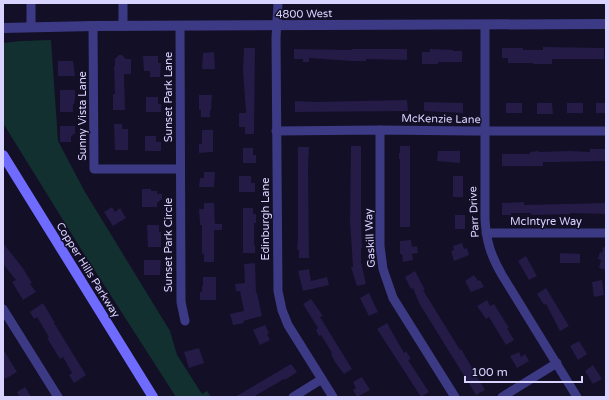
<svg xmlns="http://www.w3.org/2000/svg" width="609" height="400" font-family="'Varela Round',sans-serif">
  <style>
    .green { fill: #12302f }
    .building { fill: #241b47 }
    .lines { fill: none; stroke-linecap: round; stroke-linejoin: round }
    .minor { stroke: #3d3a85; stroke-width: 9 }
    .tertiary { stroke: #3d3a85; stroke-width: 10 }
    .secondary { stroke: #6f6bff; stroke-width: 10 }
    .labels { text-anchor: middle; dominant-baseline: central; stroke-width: 3; stroke-linejoin: round; paint-order: stroke }
    .street-label { font-size: 11px; fill: #d9d4ff; stroke: #130f26 }
  </style>
  <rect width="100%" height="100%" fill="#130f26"/>
  <path class="green" d="M51 40 58 141 85 192 170 331 177 355 202 394 207 391 211 397H176L81 249 3 123V43L20 41Z"/>
  <path class="building" d="M543 47 604 48V59H552V64H533V63H508V58H502V48H523V50H543Z
    M244 48H255L254 134H245V127H239V113H245L246 112 243 70Z
    M294 49 352 50V49H407V60L366 59V61H352L309 58V62H303V59H294Z
    M430 49 453 50V51H462V62H438V64H422V52H430Z
    M214 52 215 69H202L203 53Z
    M119 55H122L126 59H131V74H124L125 110H113V94H115L114 66H115V59Z
    M143 56H158V63H161L160 77H150V71H144Z
    M58 61H73L75 76H58Z
    M60 90H75V99L74 104H73V112H60Z
    M199 95H212L211 110H210V117H201V110H199Z
    M146 97H158V104H161V112H146Z
    M407 100 408 111 295 112V101L315 102Z
    M424 102 463 103V113L424 111Z
    M506 103H522V113H506Z
    M537 103H552L553 114H537Z
    M567 103H583V113H567Z
    M596 103H606V113H596Z
    M114 124H122V129H128V150H115Z
    M60 126H75V134H72L73 136H71V142H60Z
    M202 130H213V152L199 153V144H202Z
    M145 136H156V142H161V151H145Z
    M351 146H361V219L362 248H361V262L366 284 357 286 351 267H353L350 220Z
    M400 146H410V227H400V159H399V153H400Z
    M298 147H309L308 167 309 258H299V250H297L298 237Z
    M243 148H253V155H256V163H243Z
    M590 149H606V161L553 162H543V166H502V154H530V152L539 151V152L570 151 590 152Z
    M438 151H460V163L437 161Z
    M204 172H215L214 187H199L200 178H204Z
    M239 176H251V183H255V192H239Z
    M453 176H463V197H453Z
    M142 189H151V191H157V194H162V199L157 203V207H142Z
    M524 202V205L606 203V214L570 213V214L531 215V213H511V215H502V203Z
    M204 203H214L215 224H222V230H214V262H204V254H202V225H200L199 209H204Z
    M112 207 115 212 120 208 126 218 113 226 104 212Z
    M243 208H253V214H256V223H254V245H255V253H243Z
    M455 215H465V229H455Z
    M147 225H159V232H161V247H148Z
    M411 240 412 247 417 246 418 253 412 254 413 260 403 262 402 254H400V241Z
    M3 243 22 267 32 283 30 284 36 292 23 300 12 282 16 280 3 264Z
    M462 243 464 249 467 248 469 255 454 261 451 251 454 250 453 246Z
    M603 247 606 248V270L599 268 601 260 598 259 600 252 602 253Z
    M560 253 580 254V263H560Z
    M526 256 537 276 529 280 518 261Z
    M144 260H161L160 275H144Z
    M255 263 256 293H257L262 316 243 321 244 323 233 325 230 314 244 311 240 291H236L235 284 245 283 244 264Z
    M309 269 311 281 327 277 329 285 303 291 298 271Z
    M415 271 425 290H423L460 350 461 349 485 390 476 395 419 303 413 288 411 289 405 277Z
    M474 275 478 281 480 280 484 287 471 292 465 281Z
    M203 277H216V300H200V292H202V286H203Z
    M602 280 604 295 594 297 592 282Z
    M546 288 569 326 560 331 546 304 544 305 537 294Z
    M369 293 378 312 369 316 360 298Z
    M311 299 323 316 320 317 352 369 344 374 335 362 331 354 332 353 321 335 319 336 316 330 318 328 303 304Z
    M487 300 490 306 494 304 509 328H507L514 340 506 345 489 317 486 319 477 306Z
    M43 303 55 323H54L86 375 74 383 69 375 72 373 63 357 60 359 47 338 49 337 37 317 34 319 30 312Z
    M387 323 404 353 406 351 411 359 408 360 429 392 421 397 377 329Z
    M265 325 269 333 267 334 270 340 260 345 253 330Z
    M579 341 587 354 578 360 570 346Z
    M199 348 204 363 189 368 184 352Z
    M3 349 17 372 5 379 3 375Z
    M519 352 521 357 525 354 529 361 517 368 510 356Z
    M291 364 297 372 285 380 284 379 253 397H235Z
    M593 365 602 379 593 384 585 371Z
    M362 377 370 390 357 397 353 390 356 388 353 382Z
    M25 387 31 397H20L17 392Z"/>
  <g class="lines">
    <path class="minor" d="M31 3V27
      M123 3V26
      M278 3 276 38 278 291 282 310 288 325 333 397
      M485 25V219C486 241 491 256 502 275L577 397
      M93 26 94 169H180
      M180 26 181 302 185 321
      M380 130V246L383 269 393 298 455 397
      M276 131 380 130 470 131H606
      M486 233H606
      M3 309 58 397
      M293 397 322 379
      M502 397 557 363"/>
    <path class="tertiary" d="M3 28 93 26 606 24"/>
    <path class="secondary" d="M3 155 153 397"/>
  </g>
  <g class="labels">
    <g class="street-label">
      <text transform="translate(304 14) rotate(-1)">4800 West</text>
      <text transform="translate(168 97) rotate(-90)">Sunset Park Lane</text>
      <text transform="translate(82 116) rotate(-90)">Sunny Vista Lane</text>
      <text transform="translate(441 119) rotate(1)">McKenzie Lane</text>
      <text transform="translate(474 212) rotate(-93)">Parr Drive</text>
      <text transform="translate(265 219) rotate(-90)">Edinburgh Lane</text>
      <text x="546" y="221">McIntyre Way</text>
      <text transform="translate(370 238) rotate(-93)">Gaskill Way</text>
      <text transform="translate(168 245) rotate(-90)">Sunset Park Circle</text>
      <text transform="translate(88 270) rotate(58)">Copper Hills Parkway</text>
    </g>
  </g>
  <rect width="609" height="400" fill="none" stroke="#d9d4ff" stroke-width="8"/>
  <path d="M465 376v6h117v-6" fill="none" stroke="#d9d4ff" stroke-width="2"/>
  <text x="471" y="376" font-size="12" fill="#d9d4ff" stroke="#130f26" stroke-width="3" paint-order="stroke">100 m</text>
</svg>
